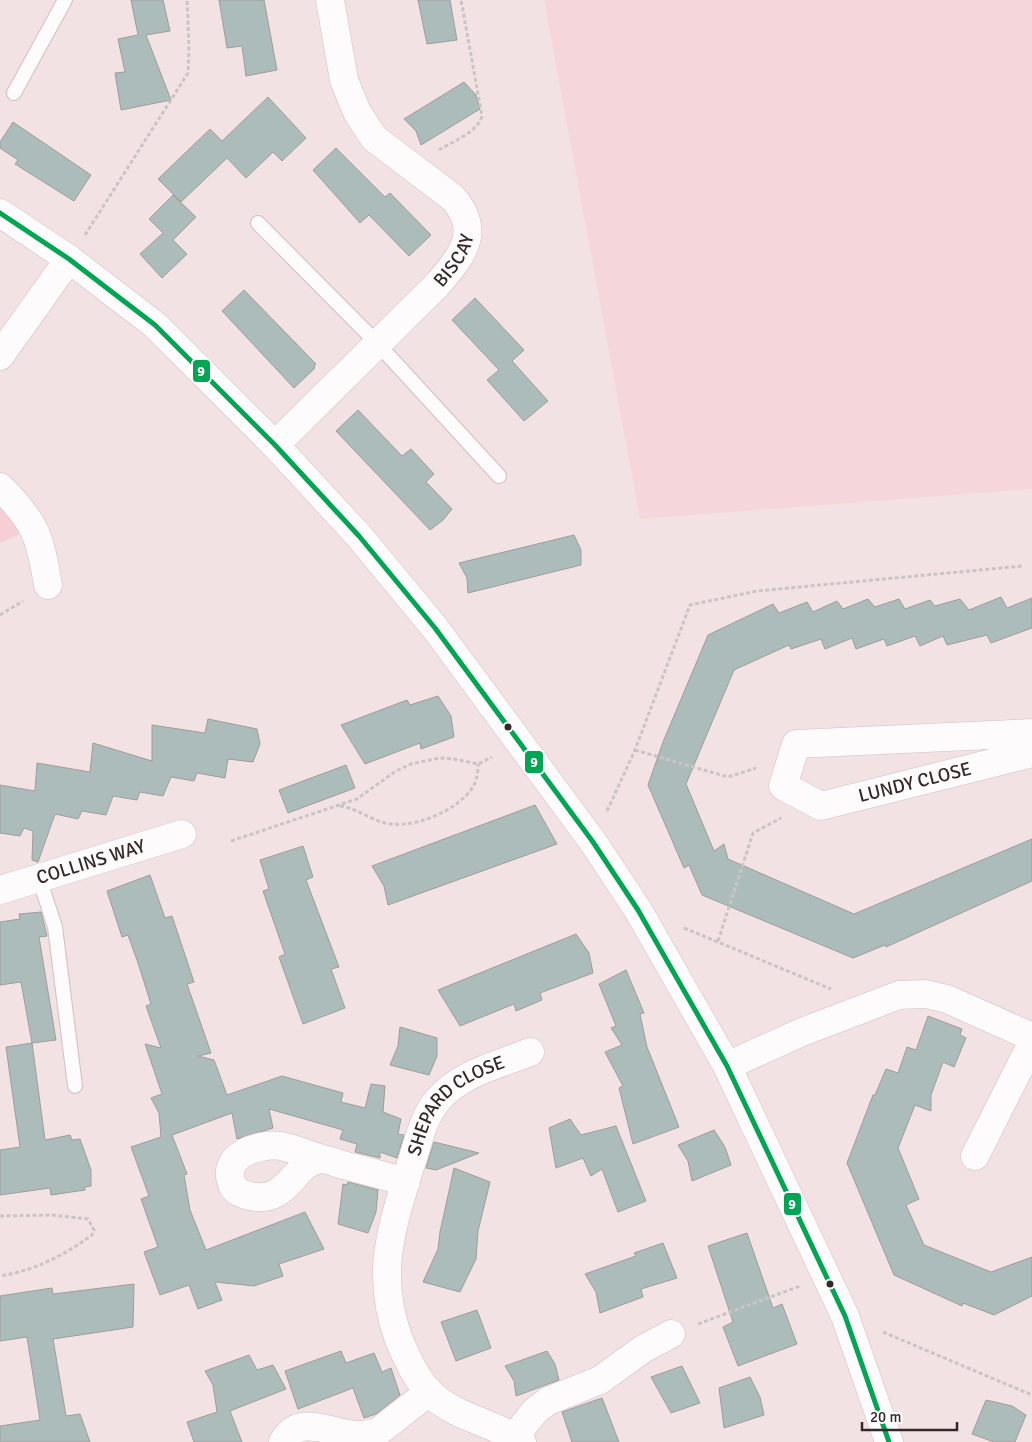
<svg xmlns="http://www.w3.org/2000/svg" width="1032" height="1442" font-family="Signika,sans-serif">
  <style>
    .built { fill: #f5d6db }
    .green { fill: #f5cfd5 }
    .building { fill: #abbcba; stroke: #9e9d9c }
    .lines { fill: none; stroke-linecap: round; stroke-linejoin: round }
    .service-casing { stroke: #cebfc1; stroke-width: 16 }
    .minor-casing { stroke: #cebfc1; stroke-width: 29 }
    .tertiary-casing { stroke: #cebfc1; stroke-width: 29 }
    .path { stroke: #cbc4c5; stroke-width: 3; stroke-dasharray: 4 2.5; stroke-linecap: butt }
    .service { stroke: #fdfbfb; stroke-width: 14 }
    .minor { stroke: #fdfbfb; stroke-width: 28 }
    .tertiary { stroke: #fdfbfb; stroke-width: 28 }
    .bus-1-casing { stroke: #fff; stroke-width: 9 }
    .bus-1 { stroke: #00a651; stroke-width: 5 }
    .bus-dot { fill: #35282a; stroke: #fff; stroke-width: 2 }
    .labels { text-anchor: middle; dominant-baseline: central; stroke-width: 4; stroke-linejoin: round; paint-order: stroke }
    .street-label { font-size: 19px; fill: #35282a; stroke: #fff }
    .line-badge { stroke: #fff; stroke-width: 2 }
    .badge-label { font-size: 14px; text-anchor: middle; font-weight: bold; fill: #fff }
  </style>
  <rect width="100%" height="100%" fill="#f3e2e4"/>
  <path class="built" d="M544 0H1032V489L640 519Z"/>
  <path class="green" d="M0 487 31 522 18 535 0 543Z"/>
  <path class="building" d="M131 0H163L170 31 146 35 171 100 121 110 115 73 125 72 118 39 138 35Z
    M219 0H264L277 70 246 76 242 46 227 48Z
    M418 0H450L457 40 427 44Z
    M464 82 476 95 480 109 421 145 416 131 404 119Z
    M268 97 306 138 282 161 273 152 246 178 227 158 181 202 158 179 210 129 222 141Z
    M13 122 91 175 74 201 15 164 18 160 0 148V142Z
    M336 148 385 197 390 193 431 235 409 256 369 215 360 223 313 170Z
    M173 195 196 217 173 240 187 254 162 278 140 254 163 233 149 219Z
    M244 290 316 364 314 366 315 368 294 388 222 311Z
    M475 298 524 350 512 361 548 401 524 421 487 380 499 370 452 320Z
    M358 410 402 456 411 449 434 474 426 482 452 509 443 520 430 530 336 431Z
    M574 535 581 550V565L468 593 467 578 459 563Z
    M1001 597 1007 608 1032 598V628L991 643 987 635 947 645 943 636 920 646 915 636 887 646 884 639 856 649 852 638 825 649 821 639 791 649 789 645 734 670 686 784 714 851 724 844 728 859 854 914 1032 839V881L886 947 885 945 853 958 702 895 689 865 684 868 648 785 663 742 708 635 773 604 779 613 807 602 813 612 837 601 843 609 868 599 875 607 899 599 905 609 930 600 935 606 960 599 969 610Z
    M438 696 451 716 454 737 421 749 420 743 365 764 341 725 407 700 410 705Z
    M208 719 257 729 260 744 253 762 228 759 225 778 197 773 194 781 171 777 163 796 140 792 137 800 113 796 106 815 82 811 78 819 55 814 38 862 32 860 33 831 24 828 20 836 0 833V785L35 791 37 763 90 772 93 743 152 761V725L205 733Z
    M346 765 355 788 288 813 279 790Z
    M535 805 557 844 388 905 384 886 372 866Z
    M303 846 313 877 306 880 339 967 331 969 345 1008 303 1024 279 957 285 954 263 891 269 889 260 860Z
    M150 875 165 918 172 916 194 982 187 984 211 1053 198 1056 214 1060 227 1095 282 1076 343 1093 341 1102 365 1108 371 1084 385 1086 383 1112 401 1119 398 1134 404 1135 397 1158 380 1152V1158L355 1152 357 1144 340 1139 343 1130 269 1109 273 1128 237 1139 232 1113 172 1135 187 1174 184 1175 190 1210 206 1250 305 1212 324 1249 279 1264 283 1276 254 1286 215 1282 222 1300 198 1309 189 1285 160 1295 144 1252 158 1247 141 1199 149 1196 131 1147 161 1137 159 1113 151 1098 162 1094 145 1044 161 1048 146 1006 151 1004 138 963 128 935 122 937 107 891Z
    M41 912 47 936 39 937 56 1040 32 1043 21 982 0 985V922L20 919 19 914Z
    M576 934 589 953 593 973 540 993 542 1000 516 1011 514 1004 460 1026 438 990Z
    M626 970 644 1013 640 1014 647 1047 679 1127 633 1144 619 1088 623 1086 605 1052 622 1045 611 1028 616 1026 599 984Z
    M928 1016 962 1029 960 1035 966 1038 954 1067 943 1062 931 1095V1111L915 1105 898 1148 919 1199 906 1205 924 1245 991 1272 1032 1257V1296L994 1315 963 1303 962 1306 894 1275 847 1163 873 1095H875L886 1069 898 1073 907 1047 916 1050Z
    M400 1027 437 1038V1056L429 1075 390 1065 398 1046Z
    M32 1043 45 1140 70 1135 72 1140 80 1139 91 1170V1186L85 1187V1190L51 1195 50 1188 0 1195V1150L20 1147 6 1047Z
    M570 1119 581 1135 616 1126 646 1201 618 1212 602 1169 591 1176 583 1158 556 1168 549 1128Z
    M714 1130 725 1147 731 1165 692 1181 688 1161 678 1145Z
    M434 1142 479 1153 436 1170 426 1168Z
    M454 1168 490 1182 478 1231 476 1259 460 1292 423 1282 438 1249 440 1232Z
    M348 1182 378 1190 376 1212 368 1233 338 1224 343 1184 347 1185Z
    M747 1233 773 1308 782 1304 797 1344 738 1366 723 1327 733 1322 708 1246Z
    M663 1243 677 1278 641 1289 643 1297 600 1313 596 1292 585 1274 636 1256 634 1253Z
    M134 1284 133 1327 53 1339 66 1416 80 1414 90 1442H0V1426L40 1420 27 1337 0 1341V1296L52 1288 53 1294Z
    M477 1310 491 1348 456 1361 441 1322Z
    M341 1351 346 1363 374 1353 382 1372 391 1368 400 1395 376 1414 364 1418 353 1388 298 1409 285 1371Z
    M547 1351 555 1364 559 1380 516 1396 514 1381 505 1366Z
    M249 1355 257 1370 273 1365 286 1389 230 1411 242 1442H194L187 1422 217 1412 213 1385 205 1371Z
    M682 1366 700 1403 671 1413 651 1377Z
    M750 1377 760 1397 764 1415 724 1428 719 1388Z
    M602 1398 619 1442H572L562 1412Z
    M986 1400 1012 1406 1026 1415 1015 1442H994L972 1434Z"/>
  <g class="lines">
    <g class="service-casing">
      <path id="service" d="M14 93 65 0
        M258 223 377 343 499 476
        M39 878 55 927 75 1086"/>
    </g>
    <g class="minor-casing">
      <g id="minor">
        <path d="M0 356 69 259"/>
        <path id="s1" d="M275 445 436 286C461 257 483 233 453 198L374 138 357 112 344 80 330 0"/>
        <path d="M0 487C36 522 40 537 48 585"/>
        <path id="s2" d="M1032 733 796 744 783 786 821 806 1032 753"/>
        <path id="s3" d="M0 890 182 834"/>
        <path d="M727 1066 802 1032 899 995 926 994 947 999 1032 1037"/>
        <path d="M975 1156 1032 1043"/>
        <path d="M322 1159C309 1155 295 1149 281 1146 259 1143 220 1155 232 1184 235 1192 242 1194 250 1196 289 1205 294 1161 321 1159 327 1159 336 1163 343 1165 364 1170 385 1176 406 1182"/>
        <path d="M514 1437 535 1411 548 1401 600 1380 643 1349 671 1334"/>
        <path d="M283 1442C299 1413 330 1433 354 1435 362 1436 369 1434 377 1432"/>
        <path d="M365 1442 429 1392"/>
        <path id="s4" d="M522 1442C494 1422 454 1418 429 1392 415 1377 407 1358 399 1340 375 1275 391 1230 410 1167 418 1144 422 1119 437 1101 460 1073 498 1065 530 1052"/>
      </g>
    </g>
    <g class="tertiary-casing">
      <path id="tertiary" d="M0 213 69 259 155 325 275 445 359 536 435 628 593 842 638 910 727 1066 845 1316 889 1442"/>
    </g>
    <path class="path" d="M439 150C453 141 477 133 482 116L461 0
      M85 235 188 73 189 46 187 0
      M0 615 23 601
      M635 750 728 777 756 768
      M340 806C358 808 372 822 391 824 418 827 458 810 473 787 477 780 478 772 478 764
      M607 811 635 750 690 605 757 591 1022 566
      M231 841 357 799 396 771 411 764 439 758 454 759 478 764 492 757
      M684 928 831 989
      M718 941 753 833 781 818
      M0 1216 52 1215 88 1219 94 1230 92 1235C65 1255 33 1271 0 1276
      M698 1324 800 1286
      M883 1332 1032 1395"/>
    <use href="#service" class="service"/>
    <use href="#minor" class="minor"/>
    <use href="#tertiary" class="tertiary"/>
    <g class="bus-1-casing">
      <path id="bus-1" d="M0 213 69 259 155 325 275 445 359 536 435 628 593 842 638 910 727 1066 845 1316 889 1442"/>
    </g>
    <use href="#bus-1" class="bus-1"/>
  </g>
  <g class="bus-dot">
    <circle cx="508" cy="727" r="4.5"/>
    <circle cx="830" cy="1284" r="4.5"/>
  </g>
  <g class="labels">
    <g class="street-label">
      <text stroke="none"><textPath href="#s1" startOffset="258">BISCAY</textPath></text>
      <text stroke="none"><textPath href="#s2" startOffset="420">LUNDY CLOSE</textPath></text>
      <text stroke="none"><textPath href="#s3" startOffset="95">COLLINS WAY</textPath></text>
      <text stroke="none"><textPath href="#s4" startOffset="425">SHEPARD CLOSE</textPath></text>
    </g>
  </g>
  <g class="line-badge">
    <rect x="192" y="359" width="19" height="24" rx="5" fill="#00a651"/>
    <rect x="524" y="750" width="20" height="24" rx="5" fill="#00a651"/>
    <rect x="783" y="1192" width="19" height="24" rx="5" fill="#00a651"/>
  </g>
  <g class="badge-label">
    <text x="201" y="376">9</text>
    <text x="534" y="767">9</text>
    <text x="792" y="1209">9</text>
  </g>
  <path d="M862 1422v8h95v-8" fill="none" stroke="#35282a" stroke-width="2.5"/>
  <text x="870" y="1422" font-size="15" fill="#35282a" stroke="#ffffff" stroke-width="4" paint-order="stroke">20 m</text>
</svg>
